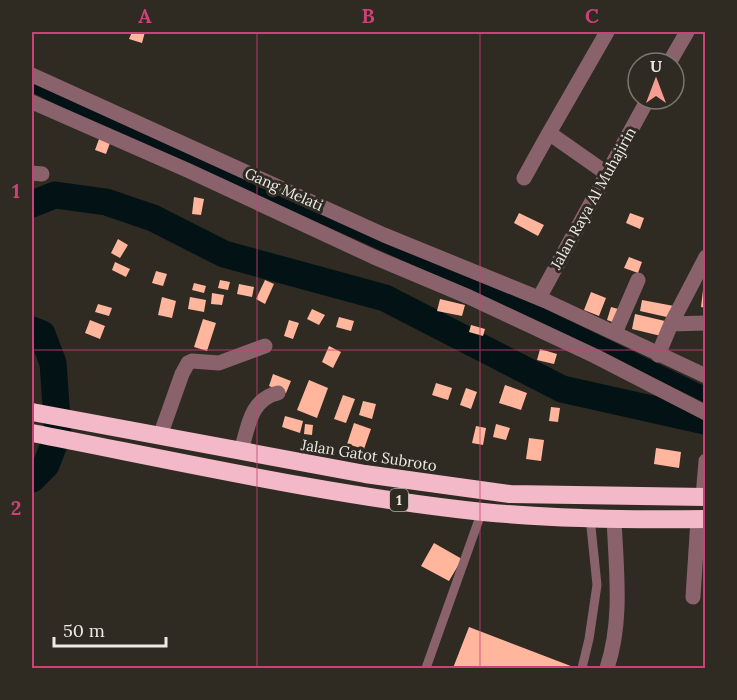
<svg xmlns="http://www.w3.org/2000/svg" width="737" height="700" font-family="Lora,serif">
  <style>
    .lines { fill: none; stroke-linecap: round; stroke-linejoin: round }
    .canal { stroke: #031215; stroke-width: 15 }
    .river { stroke: #031215; stroke-width: 27 }
    .building { fill: #ffb69c }
    .lane { stroke: #89626c; stroke-width: 9 }
    .street { stroke: #89626c; stroke-width: 15 }
    .highway { stroke: #f4b9c8; stroke-width: 18 }
    .grid { fill: none; stroke: #cb4277; stroke-width: 1.5; stroke-opacity: 0.55 }
    .labels { text-anchor: middle; dominant-baseline: central; stroke-width: 6; stroke-linejoin: round; paint-order: stroke }
    .shield { fill: #2f2a22; stroke: #b4b0aa; stroke-width: 1.5 }
    .shield-label { font-size: 14px; font-weight: bold; fill: #edeae5 }
    .street-label { font-size: 15px; fill: #edeae5; stroke: #2f2a22 }
    .neatline { fill: none; stroke: #cb4277; stroke-width: 2 }
    .grid-label { font-size: 20px; text-anchor: middle; font-weight: bold; fill: #cb4277 }
  </style>
  <rect width="100%" height="100%" fill="#2f2a22"/>
  <g class="lines">
    <path class="canal" d="M32 84 72 104 518 304 706 395"/>
    <path class="river" d="M32 204 55 195 106 202 153 218 224 254 385 298 562 389 705 421
      M32 330 42 334 53 363 58 434 46 465 32 479"/>
  </g>
  <path class="building" d="M132 32H145L142 43 129 39Z
    M99 139 110 143 106 154 95 150Z
    M194 197 204 199 201 215 192 214Z
    M519 213 544 225 538 236 514 223Z
    M630 213 644 218 640 229 626 223Z
    M118 239 128 245 120 258 111 253Z
    M629 257 642 262 638 273 624 268Z
    M115 262 130 269 126 277 112 270Z
    M156 271 167 274 163 286 152 283Z
    M220 280 230 282 228 290 218 288Z
    M265 280 274 284 265 304 256 299Z
    M194 283 206 286 204 293 192 290Z
    M239 284 254 287 252 297 237 294Z
    M703 290H706V308L701 307Z
    M591 292 606 298 599 316 584 310Z
    M212 293 224 295 222 305 211 304Z
    M162 297 176 301 172 318 158 315Z
    M190 297 206 300 204 312 188 309Z
    M440 299 465 305 462 316 437 311Z
    M642 300 674 306 671 318 640 311Z
    M98 304 112 308 109 316 95 312Z
    M611 307 622 310 618 324 607 320Z
    M312 309 325 315 319 325 307 319Z
    M635 314 665 321 661 336 632 329Z
    M339 317 354 321 351 331 336 327Z
    M203 319 216 323 207 351 194 347Z
    M90 320 105 326 100 339 85 333Z
    M289 320 299 323 293 339 284 336Z
    M471 325 485 329 483 336 469 332Z
    M329 346 341 352 333 368 322 362Z
    M540 349 557 354 554 364 537 360Z
    M273 374 291 381 286 393 269 386Z
    M309 380 328 388 317 418 297 410Z
    M436 383 452 388 448 400 432 395Z
    M505 385 527 393 521 410 499 403Z
    M466 388 477 392 471 409 460 405Z
    M343 395 355 399 346 423 334 419Z
    M363 401 376 404 372 419 359 415Z
    M551 407 560 408 558 422 549 421Z
    M285 416 303 421 300 433 282 427Z
    M354 423 371 429 364 449 347 444Z
    M305 424 313 425 312 435 304 434Z
    M496 424 510 428 506 440 493 437Z
    M476 426 486 428 483 445 472 443Z
    M529 438 544 440 541 461 526 459Z
    M656 448 681 452 679 468 654 464Z
    M434 543 462 559 449 581 421 566Z
    M469 627 576 668H453Z"/>
  <g class="lines">
    <path class="lane" d="M426 668 482 511
      M582 668 589 639 597 585 590 517"/>
    <path class="street" d="M669 63 687 32
      M32 75 384 235 546 301 706 376
      M32 102 187 170 374 257 469 297 595 356 706 413
      M32 173 42 174
      M606 173 549 133 607 32
      M524 178 549 133
      M539 298 648 99
      M671 324 706 323
      M615 333 638 280
      M658 355 671 324 706 257
      M160 436 182 374 188 363 192 361 219 363 265 346
      M241 451C248 428 250 399 278 393
      M703 497 706 461
      M693 597 698 519
      M607 668C623 620 616 569 614 518"/>
    <path class="highway" d="M32 412 365 474 510 494 706 497
      M32 433C181 462 331 496 483 512 556 519 632 520 706 519"/>
  </g>
  <path class="grid" d="M257 32V668M480 32V668M32 350H706"/>
  <g class="labels">
    <rect class="shield" x="390" y="489" width="18" height="22" rx="4.5"/>
    <g class="shield-label">
      <text x="399" y="500">1</text>
    </g>
    <g class="street-label">
      <text transform="translate(284 189) rotate(24)">Gang Melati</text>
      <text transform="translate(593 198) rotate(-61)">Jalan Raya Al Muhajirin</text>
      <text transform="translate(369 455) rotate(9)">Jalan Gatot Subroto</text>
    </g>
  </g>
  <rect width="737" height="700" fill="none" stroke="#2f2a22" stroke-width="66"/>
  <g transform="translate(656 81)"><circle r="28" fill="#2f2a22" stroke="#7b7770" stroke-width="1.5"/>
  <path d="M0-4.5L10 22L0 15L-10 22Z" fill="#f59c93"/>
  <text y="-9" font-size="16" font-weight="bold" text-anchor="middle" fill="#edeae5">U</text>
  </g>
  <path d="M54 637v9h112v-9" fill="none" stroke="#edeae5" stroke-width="3"/>
  <text x="63" y="637" font-size="18" fill="#edeae5" stroke="#2f2a22" stroke-width="4.5" paint-order="stroke">50 m</text>
  <rect x="33" y="33" width="671" height="634" class="neatline"/>
  <g class="grid-label">
    <text x="145" y="23">A</text>
    <text x="368" y="23">B</text>
    <text x="592" y="23">C</text>
    <text x="16" y="198">1</text>
    <text x="16" y="515">2</text>
  </g>
</svg>
